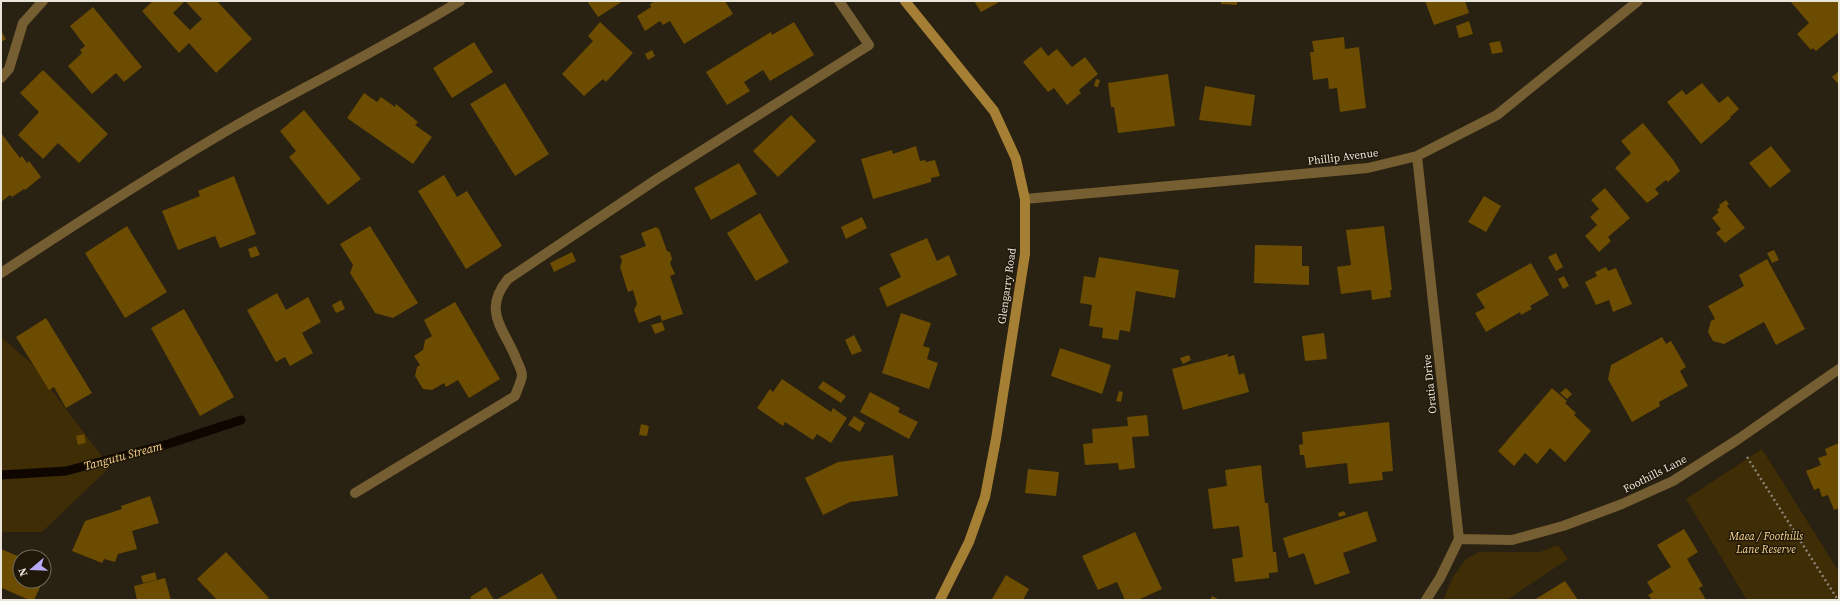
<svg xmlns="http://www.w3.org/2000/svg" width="1840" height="601" font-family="'Source Serif 4',serif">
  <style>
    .green { fill: #3f2d06 }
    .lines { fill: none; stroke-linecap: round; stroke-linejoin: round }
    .stream { stroke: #0f0600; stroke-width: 9 }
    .building { fill: #6b4c00; fill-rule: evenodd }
    .path { stroke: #8a8477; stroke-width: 2.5; stroke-dasharray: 2 3; stroke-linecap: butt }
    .service { stroke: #755e32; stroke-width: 10 }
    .minor { stroke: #755e32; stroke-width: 10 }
    .secondary { stroke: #a47f34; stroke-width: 10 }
    .labels { text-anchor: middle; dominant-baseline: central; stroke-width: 3; stroke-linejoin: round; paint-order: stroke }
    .street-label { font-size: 11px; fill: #eae5db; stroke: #1f1708 }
    .park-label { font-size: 11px; font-style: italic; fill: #fdd792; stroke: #1f1708 }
    .water-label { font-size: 12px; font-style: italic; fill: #f8d28d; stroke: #1f1708 }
  </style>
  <rect width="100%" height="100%" fill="#292111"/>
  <path class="green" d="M1 337 32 364 110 467 42 532H1Z
    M1762 449 1839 572V600H1747L1686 499Z
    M1558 545 1568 559 1507 600H1443L1453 577 1466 559 1479 552H1540Z"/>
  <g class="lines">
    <path class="stream" d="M1 475 66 471 168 444 241 420"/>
  </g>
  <path class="building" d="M153 1H217L252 39 216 73 189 43 179 53 142 11ZM185 1 202 19 190 30 173 13Z
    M587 1H623L598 17Z
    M655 1H725L733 14 684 44 670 21 663 25 660 21 645 31 637 16 651 7 650 4Z
    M974 1H1001L981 12Z
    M1221 1H1237V5L1221 4Z
    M1425 1H1465L1469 13 1434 25Z
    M1790 1H1839V32L1816 51 1813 48 1811 50 1797 34 1809 23Z
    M93 7 142 67 124 82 116 73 92 94 68 66 82 53 80 50 85 46 70 26Z
    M1469 21 1473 34 1459 38 1456 26Z
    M600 22 633 53 606 82 603 79 584 96 562 74 593 41 588 36Z
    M794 22 814 55 770 81 763 70 744 82 750 91 727 105 706 72 771 32 772 35Z
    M1 31 6 39 1 42Z
    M1344 37 1345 49 1359 47 1366 108 1340 112 1337 88 1329 89 1328 78 1313 80 1310 52H1314L1312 41Z
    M1500 41 1503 52 1492 54 1489 43Z
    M474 42 493 72 452 98 433 68Z
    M1041 47 1048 56 1057 49 1072 67 1085 57 1098 74 1079 90 1081 93 1067 105 1054 88 1048 92 1023 62Z
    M652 50 655 56 648 60 645 54Z
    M43 70 108 134 79 163 58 143 43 159 18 135 39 112 20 93Z
    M1839 71V85L1832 77Z
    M1168 74 1175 126 1118 133 1114 107H1111L1108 83Z
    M1096 79 1100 80 1098 87 1094 86Z
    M505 83 549 154 515 176 470 104Z
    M1702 83 1719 103 1728 96 1739 109 1730 117 1731 118 1701 144 1667 102 1682 90 1686 95Z
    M1205 86 1255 95 1251 126 1199 120Z
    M364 93 377 102 381 97 395 107 396 104 418 122 415 125 432 137 413 164 347 118Z
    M304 110 361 179 328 205 289 157 296 151 280 131Z
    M791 115 816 141 778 177 753 151Z
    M1643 123 1674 161 1680 171 1668 182 1666 180 1655 189 1659 194 1647 203 1615 168 1631 153 1621 141Z
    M1 133 20 158 22 156 27 163 29 161 41 177 25 190 24 189 12 197 10 195 1 202Z
    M916 146 920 161 925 160 926 162 935 160 940 176 931 178V182L873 199 861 159 892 150 893 154Z
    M1771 146 1791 171 1770 188 1749 163Z
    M739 163 757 194 711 220 694 188Z
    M444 175 457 197 467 191 502 246 466 269 418 191Z
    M234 176 256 234 220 248 215 236 178 250 162 211 200 196 198 191Z
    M1605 188 1630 218 1608 237 1611 241 1599 252 1585 236 1597 225 1590 217 1599 209 1591 200Z
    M1484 196 1501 206 1486 232 1468 222Z
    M1726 200 1729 204 1727 206 1745 228 1725 243 1716 233 1721 229 1712 218 1719 212 1717 210 1720 207 1719 205Z
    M760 213 789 262 756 281 727 233Z
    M862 217 867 228 846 239 841 227Z
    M127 226 167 292 125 318 85 253Z
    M370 226 418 303 393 318 375 313 350 273 353 265 340 244Z
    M1384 226 1392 290H1390L1391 297 1372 300 1371 290 1341 294 1337 267 1351 265 1346 230Z
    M656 227 659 229 667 251 670 252 672 259 670 263 675 274 670 276 683 314 662 321 660 315 639 323 634 310 637 304 633 290 628 292 620 267 622 261 620 256 646 246 641 233Z
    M927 238 937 261 949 255 957 275 887 307 879 288 901 277 890 254Z
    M1255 245 1302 246V266H1309V285L1254 283Z
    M256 246 260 255 251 258 248 249Z
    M1774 250 1779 260 1772 263 1767 253Z
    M572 252 576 261 554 272 550 263Z
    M1556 253 1563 267 1556 271 1548 257Z
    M1099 257 1179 270 1175 298 1136 291 1130 332 1120 330 1118 340 1102 338 1103 328 1089 326 1092 305 1080 303 1084 276 1095 278Z
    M1767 259 1805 329 1776 345 1764 322 1724 344 1713 341 1708 332 1711 321 1715 319 1708 306 1744 286 1739 275Z
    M1531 263 1549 295 1530 306 1532 309 1521 315 1520 312 1486 332 1475 313 1485 308 1476 294Z
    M1606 267 1608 271 1616 268 1632 304 1613 312 1609 300 1596 305 1585 282 1597 276 1595 272Z
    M1564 276 1569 286 1563 289 1558 279Z
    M277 293 286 310 308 297 321 322 302 333 313 353 290 366 285 357 276 362 247 310Z
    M341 300 345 309 336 313 332 305Z
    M455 302 500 379 469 398 458 380 446 387 444 383 432 390 423 389 415 376 417 367 420 365 414 356 423 350 425 340 432 336 424 320Z
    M184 309 234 397 200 416 151 328Z
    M901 313 931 323 923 346 930 348 927 359 938 363 929 389 882 373Z
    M46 318 92 393 66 408 54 387 49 390 16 337Z
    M662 322 665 330 655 334 651 325Z
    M1324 333 1327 359 1305 361 1302 336Z
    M854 335 862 351 852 355 845 340Z
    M1662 337 1666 344 1671 341 1686 367 1680 371 1688 386 1659 402 1660 406 1632 422 1608 379 1611 365Z
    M1060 348 1111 365 1102 394 1051 376Z
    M1228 354V357L1234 355 1239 375 1244 373 1249 392 1183 410 1172 369Z
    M1189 355 1191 360 1183 364 1180 358Z
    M782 379 831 412 833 408 847 418 831 443 817 434 813 440 785 422 783 426 757 408 770 389 773 392Z
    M823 381 846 396 841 403 818 388Z
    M1552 388 1567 401 1565 403 1576 413 1574 415 1591 431 1565 462 1550 448 1537 464 1525 453 1514 466 1498 451Z
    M1566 388 1572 394 1567 399 1560 393Z
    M1119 391 1123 392 1121 402 1116 401Z
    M870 392 900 408 898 412 918 422 909 439 860 412Z
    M1147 415 1149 436 1132 437 1135 468 1119 470 1118 463 1085 465 1083 444 1093 443 1092 429 1128 426 1127 417Z
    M854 416 865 423 860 432 848 425Z
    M1389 422 1393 471 1382 472 1383 480 1349 484 1347 463 1306 468 1304 455H1300L1299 445 1303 444 1302 432Z
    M641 424 649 426 647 436 639 435Z
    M84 434 86 443 78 445 76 436Z
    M1839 443V508L1834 510 1828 495 1822 497 1819 488 1814 490 1806 471 1821 465 1818 458 1827 455 1825 449Z
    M893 455 898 496 850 502 823 515 805 478 838 462Z
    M1261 465 1265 503H1268L1273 552H1276L1278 572 1269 573V578L1235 582 1232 559 1243 557 1239 526 1213 529 1208 489 1227 486 1225 470Z
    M1028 469 1059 472 1056 496 1025 493Z
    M150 496 159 523 132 531 137 549 118 554 115 562 104 559 102 563 72 551 85 521 122 509 121 506Z
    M1344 511 1346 515 1339 517 1338 513Z
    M1367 511 1377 541 1343 553 1350 573 1315 585 1304 553 1289 558 1283 538Z
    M1684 529 1698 552 1687 559 1703 586 1699 588 1706 600H1652L1648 595 1653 592 1647 582 1671 567 1657 545Z
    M1135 532 1162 589 1138 600H1125L1117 582 1098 590 1082 556Z
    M1 549 20 557V581H43L34 600H29L2 588 1 590Z
    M226 552 269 598 267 600H217L197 579Z
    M44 568 48 570 44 578Z
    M155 572 157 580 143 583 141 576Z
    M542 573 558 600H496Z
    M1006 575 1029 589 1023 600 992 599Z
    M165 578 171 600H137L134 586Z
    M1565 581 1578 600H1534Z
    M486 587 494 600H472L470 597Z
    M1212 596 1220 600H1210Z"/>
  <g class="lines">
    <path class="path" d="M1747 457 1838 600"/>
    <path class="service" d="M1 78 9 69 23 23 43 1
      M1 273C80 221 160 169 242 122 315 81 389 45 460 1
      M355 493 515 396C517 390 521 382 522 376 522 371 519 365 517 361 505 329 481 312 508 279L657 179 869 45 839 1"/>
    <path class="minor" d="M1417 156 1459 539 1440 578 1426 600
      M1025 199 1368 168 1417 156 1497 115 1638 1
      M1459 539 1512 540 1563 526 1622 504 1673 481 1737 440 1839 369"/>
    <path class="secondary" d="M905 1 994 111 1016 159 1025 199V254L996 439 985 497 969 542 940 600"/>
  </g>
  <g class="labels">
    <g class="street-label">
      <text transform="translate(1343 157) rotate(-7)">Phillip Avenue</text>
      <text transform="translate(1007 286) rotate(-82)">Glengarry Road</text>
      <text transform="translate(1430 384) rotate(-96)">Oratia Drive</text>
      <text transform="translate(1655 474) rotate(-27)">Foothills Lane</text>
    </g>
    <g class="park-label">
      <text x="1766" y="536">Maea / Foothills<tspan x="1766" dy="13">Lane Reserve</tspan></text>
    </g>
    <g class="water-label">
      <text transform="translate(123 456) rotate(-15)">Tangutu Stream</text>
    </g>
  </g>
  <rect width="1840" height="601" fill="none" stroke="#eae5db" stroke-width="4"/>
  <g transform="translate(32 569) rotate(251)"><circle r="19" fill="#1f1708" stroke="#70695c"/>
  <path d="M0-3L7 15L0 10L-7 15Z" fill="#b9abf7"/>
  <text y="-6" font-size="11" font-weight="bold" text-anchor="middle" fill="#eae5db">N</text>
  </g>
</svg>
